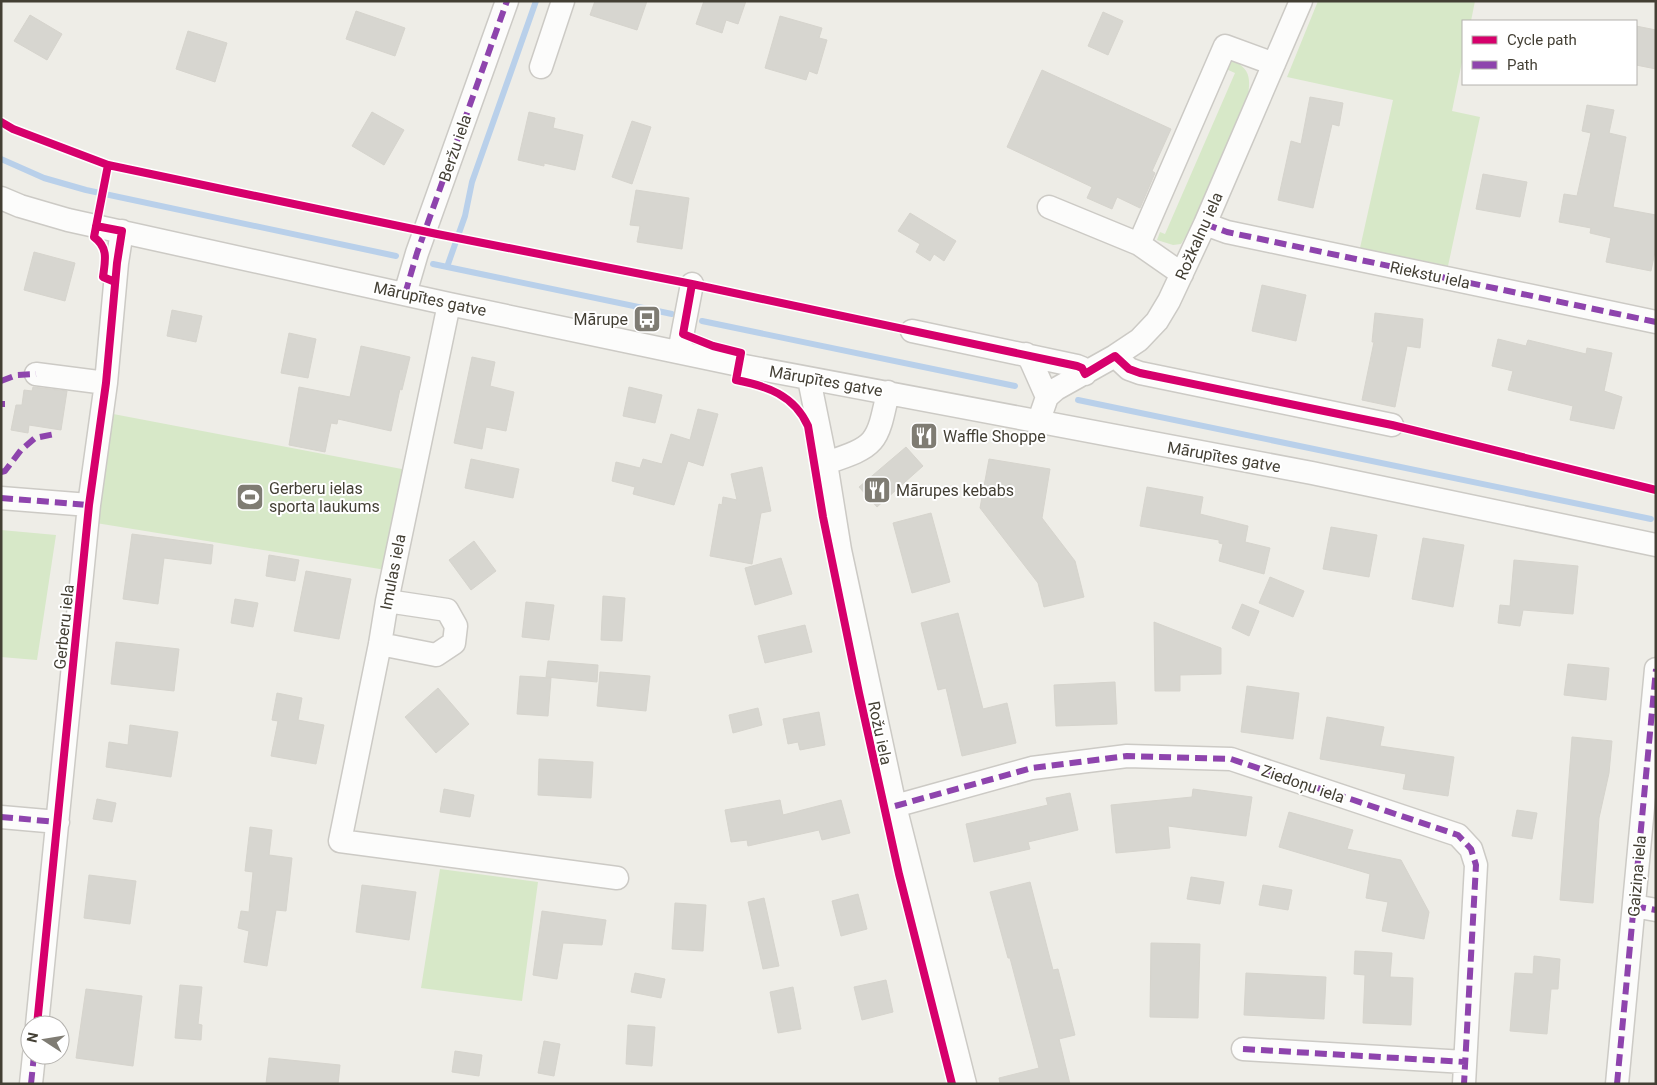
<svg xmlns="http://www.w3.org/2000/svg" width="1657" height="1085" font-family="Roboto,sans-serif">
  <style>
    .green { fill: #d7e8c8 }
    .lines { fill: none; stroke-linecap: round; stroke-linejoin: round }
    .stream { stroke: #b9d0ea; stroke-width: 6 }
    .building { fill: #d7d6d0; stroke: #d6d4cd }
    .minor-casing { stroke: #cccac5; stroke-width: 25 }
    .minor { stroke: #fcfcfb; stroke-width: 22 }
    .quiet { stroke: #8e44ad; stroke-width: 6; stroke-dasharray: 12 6; stroke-linecap: butt }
    .cycleway-casing { stroke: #fff; stroke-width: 11 }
    .cycleway { stroke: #d6006c; stroke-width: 8 }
    .labels { text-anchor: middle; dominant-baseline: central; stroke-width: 4; stroke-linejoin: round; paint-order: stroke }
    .street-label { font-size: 16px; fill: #433f34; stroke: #fff }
    .poi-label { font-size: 16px; fill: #433f34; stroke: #fff; text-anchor: start }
  </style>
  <rect width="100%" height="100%" fill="#eeede7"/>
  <path class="green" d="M1318 1H1475L1471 21H1463V57L1452 111 1480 117 1448 266 1360 248 1393 100 1287 77Z
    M1235 61C1251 71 1250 79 1248 97L1190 230 1181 244 1173 245 1157 240 1160 232 1165 234 1235 73 1226 69 1228 63Z
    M108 413 407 470 386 570 96 523Z
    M1 530 56 535 37 660 1 657Z
    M440 869 538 882 522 1001 421 988Z"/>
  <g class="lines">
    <path class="stream" d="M1 159 44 178 86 190 396 256
      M433 264 672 314
      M447 267 465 216 472 182 536 1
      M702 321 1015 386
      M1078 400 1651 519"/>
  </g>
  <path class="building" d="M595 1H647L637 30 590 15Z
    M704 1H746L738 24 726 20 722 33 696 24Z
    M356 11 405 28 395 56 346 39Z
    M1103 12 1123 21 1108 55 1088 46Z
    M30 15 62 34 47 60 14 41Z
    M780 16 822 28 819 38 827 40 817 74 809 71 806 80 765 68Z
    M1636 26 1656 30V69L1636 65Z
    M188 31 227 43 215 82 176 69Z
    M1042 70 1171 129 1152 171 1155 173 1140 208 1117 197 1112 209 1087 198 1092 187 1007 147Z
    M1310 97 1343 103 1339 126 1332 124 1313 208 1278 200 1291 141 1301 144Z
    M1587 105 1614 110 1609 133 1626 137 1613 207 1656 215V247L1651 271 1606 262 1611 238 1590 233 1591 228 1559 222 1564 194 1577 196 1591 133 1582 131Z
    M372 112 404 130 384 165 352 146Z
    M529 112 555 118 553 128 583 135 575 170 544 163V166L518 160Z
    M632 121 651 127 632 184 612 177Z
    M1483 174 1527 182 1520 217 1476 209Z
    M636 190 689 198 682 249 637 242 640 226 630 225Z
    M910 213 956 241 944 261 934 254 930 261 916 252 920 244 898 231Z
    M34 252 75 263 65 301 24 290Z
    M1262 285 1306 295 1296 341 1252 331Z
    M172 310 202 316 196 342 167 336Z
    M1375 313 1423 319 1420 348 1407 346 1395 407 1362 400 1374 342H1372Z
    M289 333 316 339 308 378 281 373Z
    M1498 339 1526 346 1528 340 1586 354 1587 348 1612 353 1604 391 1622 397 1614 429 1570 420 1573 406 1508 390 1513 371 1492 366Z
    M361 346 410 357 402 390 400 389 391 431 338 419 337 424 331 423 325 452 289 445 299 387 350 397Z
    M472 357 495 362 490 386 514 392 506 431 486 427 482 449 454 443Z
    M33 387 67 391 61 430 29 425 28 433 11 430 16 405H22L24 390 32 391Z
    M629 387 662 395 655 423 623 416Z
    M698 409 718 414 703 466 688 461 674 505 633 494 635 487 612 481 616 462 640 468 643 459 662 464 671 434 690 440Z
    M906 447 923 466 877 507 859 487Z
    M471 459 519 469 513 498 465 488Z
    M989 459 1050 469 1042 518 1075 561 1084 597 1044 607 1038 583 980 508Z
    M762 467 771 511 761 513 752 564 710 556 719 504 722 505 723 497 737 500 731 474Z
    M1147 487 1203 497 1200 514 1248 526 1245 542 1270 548 1264 574 1219 561 1223 544 1219 543V540L1140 526Z
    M931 513 950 582 912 593 893 523Z
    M1331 527 1377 535 1369 577 1323 569Z
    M132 534 213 545 211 564 164 558 158 604 123 599Z
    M1423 538 1464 545 1453 607 1412 599Z
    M474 541 496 571 471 590 449 560Z
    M269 555 299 560 295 581 266 576Z
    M781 558 792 594 755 605 745 568Z
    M1514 560 1578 566 1573 614 1523 610 1520 626 1498 623 1500 605 1510 606Z
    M306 571 351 579 339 639 294 631Z
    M1270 577 1304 591 1293 617 1259 603Z
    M603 596 625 598 622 641 601 640Z
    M235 599 258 603 253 627 231 623Z
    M526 602 554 605 549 640 522 637Z
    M1242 604 1259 611 1249 636 1232 628Z
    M958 613 983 709 1007 703 1016 743 962 756 946 688 938 690 921 623Z
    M1154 622 1221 648V674L1180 675V691H1155Z
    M805 625 812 652 765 663 758 636Z
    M116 642 179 649 174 691 111 684Z
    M548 661 598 665 597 682 546 677Z
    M1568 664 1609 668 1606 700 1564 695Z
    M600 672 650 676 646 711 597 706Z
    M520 676 551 678 548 716 517 714Z
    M1115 682 1117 724 1056 726 1054 685Z
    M1247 686 1299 693 1293 739 1241 732Z
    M438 688 469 724 436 753 405 717Z
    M277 693 302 698 298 720 324 725 316 764 271 756 278 721 272 720Z
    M758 708 762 725 733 733 729 715Z
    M819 712 825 745 800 750 798 742 788 744 783 719Z
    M1327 717 1384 727 1380 746 1454 757 1448 796 1403 789 1406 774 1320 759Z
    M130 725 178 732 171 777 106 767 109 742 128 745Z
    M1572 737 1612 741 1609 773 1599 818 1593 903 1560 900Z
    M539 759 593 762 591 798 538 795Z
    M444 789 474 795 470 817 440 812Z
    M1193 789 1252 797 1246 836 1168 826 1170 848 1116 853 1111 805 1192 797Z
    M1070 793 1078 830 1028 842 1030 849 974 862 966 824 1048 805 1046 798Z
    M97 799 116 803 112 822 93 819Z
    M780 800 783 815 841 800 850 833 822 840 819 830 748 846 747 840 731 842 725 810Z
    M1517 810 1537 813 1532 839 1512 836Z
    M1289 812 1353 830 1347 849 1401 860 1429 912 1424 939 1382 931 1388 902 1366 898 1370 874 1279 847Z
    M250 827 272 830 269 855 292 858 286 911 276 910 267 966 244 962 249 931 238 928 241 911 249 912 253 872 245 871Z
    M89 875 136 881 130 924 84 918Z
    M1191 877 1224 882 1220 904 1187 899Z
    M1030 882 1053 970 1058 969 1075 1035 1059 1039 1070 1084H1000L999 1078 1039 1068 1010 958H1008L990 892Z
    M362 885 416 892 409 940 356 932Z
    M1263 885 1292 890 1288 910 1259 905Z
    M858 894 867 929 841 936 832 901Z
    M764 898 779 966 763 969 748 902Z
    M675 903 706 905 703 951 672 949Z
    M542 911 606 920 602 945 563 943 557 979 533 975Z
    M1151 943 1200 944 1198 1018 1150 1017Z
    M1355 951 1392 953 1390 977 1413 978 1411 1025 1363 1023 1365 975 1354 974Z
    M1534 956 1560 959 1558 989H1551L1547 1034 1510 1031 1515 973 1533 974Z
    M635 973 665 979 661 998 631 992Z
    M1246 973 1326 977 1324 1019 1244 1015Z
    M886 980 893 1012 862 1020 854 987Z
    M180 985 202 987 198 1024 202 1025 201 1040 175 1038Z
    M793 987 801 1029 778 1033 770 992Z
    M86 989 142 996 133 1066 76 1058Z
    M628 1025 655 1027 652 1066 626 1064Z
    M544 1041 560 1044 554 1076 538 1073Z
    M455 1051 482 1055 479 1076 452 1072Z
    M269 1058 340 1065 338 1084H266Z"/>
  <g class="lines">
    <g class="minor-casing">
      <path id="minor" d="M541 67 563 1
        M1 198 20 206 68 220 449 304 739 365 1312 473 1656 545
        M1049 207 1139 244
        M1205 224 1227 232 1656 322
        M1182 274 1139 244 1225 46 1274 64
        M405 294 417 253 507 1
        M449 304 387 601 380 644 340 841 617 878
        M912 331 1077 366 1082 368 1085 374
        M679 352 692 284
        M1026 354 1031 361 1047 397
        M1115 356 1129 369 1140 373 1392 425
        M36 374 106 383
        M809 379 826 463 840 550 895 806 965 1084
        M1038 423 1047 397 1056 389 1115 356 1139 340 1157 321 1169 301 1205 224 1301 1
        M826 463C877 446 877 444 888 392
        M1 498 89 505
        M380 644 436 655 454 643 456 626 447 610 387 601
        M895 806 1032 768 1127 756 1231 759 1458 835 1471 849 1476 865 1464 1084
        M1 817 58 822
        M1634 906 1656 910
        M37 1025 89 505 106 383 117 263 122 231
        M1243 1049 1465 1062
        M31 1084 34 1055
        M1617 1084 1656 669"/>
    </g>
    <use href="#minor" class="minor"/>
    <path class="quiet" d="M1205 224 1227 232 1656 322
      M405 294 417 253 507 1
      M1 381 17 375 36 374
      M1 404H5
      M1 472 5 471 21 450 35 438 55 434
      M1 498 89 505
      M895 806 1032 768 1127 756 1231 759 1458 835 1471 849 1476 865 1464 1084
      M1 817 58 822
      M1634 906 1656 910
      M1243 1049 1465 1062
      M31 1084 34 1055
      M1617 1084 1656 669"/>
    <g class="cycleway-casing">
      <path id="cycleway" d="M1 122 13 129 108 165 437 234 692 284 1077 366 1082 368 1085 374 1115 356 1129 369 1140 373 1392 425 1656 490
        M108 165 94 237C109 248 105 261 103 277L115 282
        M692 284 683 334 713 346 741 353 736 380C767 386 794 395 808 426L823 517 859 693 899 874 952 1084
        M37 1025 89 505 106 383 117 263 122 231 96 226"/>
    </g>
    <use href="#cycleway" class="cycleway"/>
  </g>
  <defs>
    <g id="bus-square" transform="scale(1.4375)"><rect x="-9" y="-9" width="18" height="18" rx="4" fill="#7f7c73" stroke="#fff"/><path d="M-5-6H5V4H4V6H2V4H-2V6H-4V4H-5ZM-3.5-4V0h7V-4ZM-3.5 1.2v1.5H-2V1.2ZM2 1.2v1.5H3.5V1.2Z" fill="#fff"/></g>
    <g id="restaurant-square" transform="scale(1.4375)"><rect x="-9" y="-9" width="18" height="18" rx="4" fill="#7f7c73" stroke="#fff"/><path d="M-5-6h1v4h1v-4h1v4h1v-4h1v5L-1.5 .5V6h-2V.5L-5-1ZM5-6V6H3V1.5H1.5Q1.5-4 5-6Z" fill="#fff"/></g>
    <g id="stadium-square" transform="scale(1.4375)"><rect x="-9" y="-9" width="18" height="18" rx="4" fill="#7f7c73" stroke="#fff"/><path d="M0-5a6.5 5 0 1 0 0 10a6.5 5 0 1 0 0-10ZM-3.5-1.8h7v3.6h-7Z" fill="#fff"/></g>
  </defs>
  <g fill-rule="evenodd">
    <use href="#bus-square" x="647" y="319"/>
    <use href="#restaurant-square" x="924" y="436"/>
    <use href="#restaurant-square" x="877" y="490"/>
    <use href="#stadium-square" x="250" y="497"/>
  </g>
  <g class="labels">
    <g class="street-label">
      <text transform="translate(455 148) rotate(-71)">Beržu iela</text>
      <text transform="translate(1199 236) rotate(-66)">Rožkalnu iela</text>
      <text transform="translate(1430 275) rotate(12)">Riekstu iela</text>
      <text transform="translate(430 299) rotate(12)">Mārupītes gatve</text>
      <text transform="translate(826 381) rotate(10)">Mārupītes gatve</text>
      <text transform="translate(1224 457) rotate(10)">Mārupītes gatve</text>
      <text transform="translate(393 572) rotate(-79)">Imulas iela</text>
      <text transform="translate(64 627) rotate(-84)">Gerberu iela</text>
      <text transform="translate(880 733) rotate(78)">Rožu iela</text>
      <text transform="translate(1303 784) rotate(19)">Ziedoņu iela</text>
      <text transform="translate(1637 876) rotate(-85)">Gaiziņa iela</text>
    </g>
    <g class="poi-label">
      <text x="628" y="319" text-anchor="end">Mārupe</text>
      <text x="943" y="436">Waffle Shoppe</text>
      <text x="269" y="488">Gerberu ielas<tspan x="269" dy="18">sporta laukums</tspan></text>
      <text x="896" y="490">Mārupes kebabs</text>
    </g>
  </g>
  <rect width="1657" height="1085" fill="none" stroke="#433f34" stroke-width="5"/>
  <rect x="1462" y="20" width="175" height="65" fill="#ffffff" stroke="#b4b2ae"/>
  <rect x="1472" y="36" width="25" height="8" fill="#d6006c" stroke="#b4b2ae"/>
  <text x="1507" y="45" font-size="15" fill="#433f34">Cycle path</text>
  <rect x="1472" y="61" width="25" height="8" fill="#8e44ad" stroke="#b4b2ae"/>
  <text x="1507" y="70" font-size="15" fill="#433f34">Path</text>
  <g transform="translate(45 1040) rotate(282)"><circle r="24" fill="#ffffff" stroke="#b4b2ae"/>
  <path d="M0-4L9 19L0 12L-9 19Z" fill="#7f7c73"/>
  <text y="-8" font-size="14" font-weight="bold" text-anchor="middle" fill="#433f34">N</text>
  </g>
</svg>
